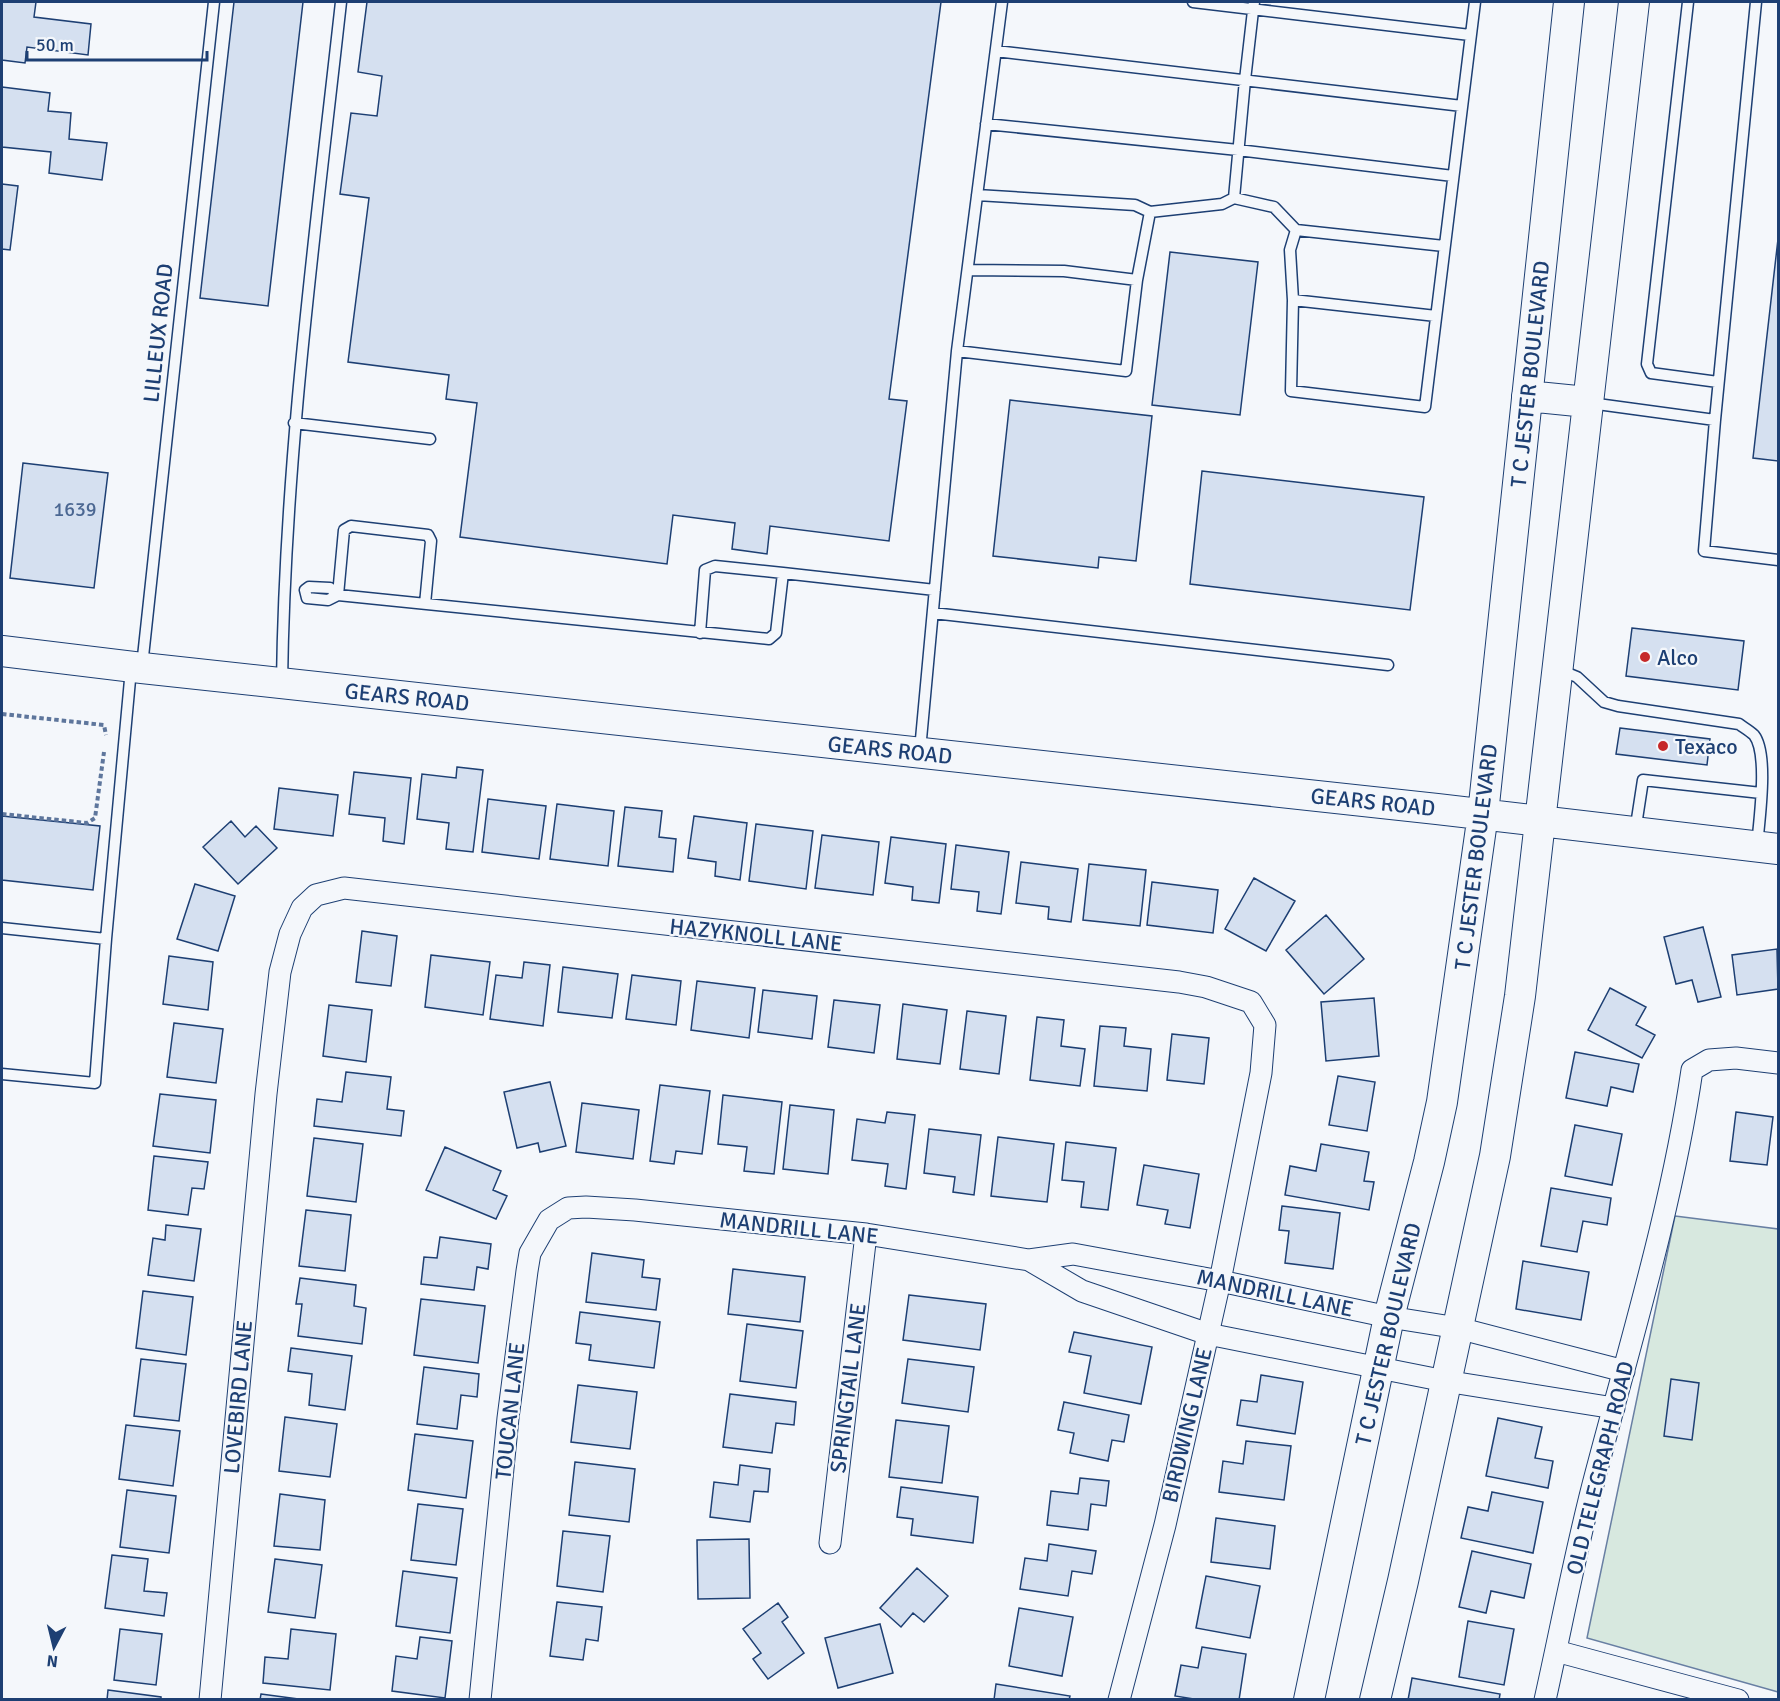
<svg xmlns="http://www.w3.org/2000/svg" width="1780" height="1701" font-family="Signika,sans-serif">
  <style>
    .green { fill: #d7e8df; stroke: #687fa3; stroke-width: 1.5 }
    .building { fill: #d5e0f0; stroke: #1d3f73; stroke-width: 1.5 }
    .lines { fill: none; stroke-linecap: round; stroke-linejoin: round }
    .lane-casing { stroke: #1d3f73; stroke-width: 13 }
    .street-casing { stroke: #1d3f73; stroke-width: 23 }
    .secondary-casing { stroke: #1d3f73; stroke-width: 32 }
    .path { stroke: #5e769c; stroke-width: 4; stroke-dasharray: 4.5 3; stroke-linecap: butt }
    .lane { stroke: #f4f7fb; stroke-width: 10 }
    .street { stroke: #f4f7fb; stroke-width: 21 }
    .secondary { stroke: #f4f7fb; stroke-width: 30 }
    .poi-dot { fill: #c62828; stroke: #f4f7fb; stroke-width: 2 }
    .labels { text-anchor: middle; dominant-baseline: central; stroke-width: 4.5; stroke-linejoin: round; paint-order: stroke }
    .number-label { font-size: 20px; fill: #4b6792 }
    .street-label { font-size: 22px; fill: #1d3f73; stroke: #f4f7fb }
    .poi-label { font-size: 22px; fill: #1d3f73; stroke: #f4f7fb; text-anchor: start }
  </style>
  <rect width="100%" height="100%" fill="#f4f7fb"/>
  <path class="green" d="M1675 1216 1778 1229V1692L1587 1638Z"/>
  <path class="building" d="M2 2H36L34 17 91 24 88 55 27 47 25 63 2 60Z
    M234 2H303L268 306 200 298Z
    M367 2H941L889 399 907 401 889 541 770 526 767 554 732 549 735 523 673 515 667 564 460 537 477 403 446 399 449 375 348 362 369 198 340 194 351 113 377 116 382 76 358 72Z
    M2 87 50 93 48 111 71 113 69 139 107 143 102 180 49 173 51 152 2 147Z
    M2 184 18 186 10 250 2 249Z
    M1778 239V461L1753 458Z
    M1170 252 1258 262 1240 415 1152 405Z
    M1010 400 1152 416 1136 561 1099 557 1098 568 993 556Z
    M23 463 108 473 94 588 10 578Z
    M1202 471 1424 497 1410 610 1190 584Z
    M1632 628 1744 641 1738 690 1626 676Z
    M1620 728 1710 739 1707 765 1616 754Z
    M457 767 483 770 473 852 446 849 449 823 417 819 422 774 456 778Z
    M354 772 411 778 404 844 383 841 385 818 349 814Z
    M279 788 338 795 333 836 274 829Z
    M488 799 546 806 539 859 482 852Z
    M557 804 614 811 608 866 550 859Z
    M625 807 662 811 659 837 676 839 673 872 618 866Z
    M2 816 100 826 93 890 2 880Z
    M694 816 747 823 740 880 715 876 716 862 688 858Z
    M231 821 245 837 256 826 277 848 238 884 203 847Z
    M756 824 813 831 806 889 749 881Z
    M822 835 879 842 873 895 815 888Z
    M891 837 946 844 939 903 912 900 913 887 885 883Z
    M956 845 1009 852 1001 914 977 911 979 892 951 889Z
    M1021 862 1078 869 1071 922 1048 919 1049 907 1016 903Z
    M1089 864 1146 870 1140 926 1083 920Z
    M1254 878 1295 901 1266 951 1225 929Z
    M1152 882 1218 890 1213 933 1147 925Z
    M195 884 235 896 218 951 177 939Z
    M1326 915 1364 959 1324 994 1286 950Z
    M1703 927 1721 997 1698 1002 1692 980 1676 984 1664 937Z
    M362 931 397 936 391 986 356 982Z
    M1777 949 1778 989 1737 995 1732 955Z
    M431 955 490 962 483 1015 425 1007Z
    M169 956 213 962 208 1010 163 1004Z
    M524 962 550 965 543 1026 490 1019 496 975 522 978Z
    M563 967 618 974 612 1018 558 1012Z
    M632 975 681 981 676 1025 626 1019Z
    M697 981 755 988 749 1038 691 1030Z
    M1610 988 1646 1007 1636 1025 1655 1035 1642 1058 1588 1030Z
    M763 990 817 996 812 1039 758 1032Z
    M1374 998 1379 1056 1326 1061 1321 1002Z
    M834 1000 880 1005 874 1053 828 1047Z
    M903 1004 947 1010 940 1064 897 1059Z
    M329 1005 372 1010 366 1062 323 1056Z
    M967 1011 1006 1016 999 1074 960 1069Z
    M1037 1017 1064 1020 1061 1046 1085 1049 1080 1086 1030 1080Z
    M174 1023 223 1029 216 1083 167 1077Z
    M1100 1026 1126 1028 1124 1046 1151 1049 1147 1091 1094 1086Z
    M1172 1034 1209 1038 1204 1084 1167 1080Z
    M1575 1052 1639 1064 1633 1092 1611 1087 1607 1106 1566 1098Z
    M346 1072 391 1077 387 1109 404 1111 401 1136 314 1126 317 1099 342 1102Z
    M1338 1076 1375 1082 1367 1131 1329 1125Z
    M550 1082 566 1146 540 1152 538 1143 517 1148 504 1092Z
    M660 1085 710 1091 702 1154 676 1151 674 1164 650 1161Z
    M160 1094 216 1100 210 1153 153 1146Z
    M723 1095 782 1102 774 1174 744 1171 747 1147 718 1144Z
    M582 1103 639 1110 633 1159 576 1152Z
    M790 1105 834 1110 828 1174 783 1169Z
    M887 1112 915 1115 906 1189 885 1186 888 1164 852 1160 857 1119 885 1123Z
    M1736 1112 1773 1117 1767 1165 1730 1161Z
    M1575 1125 1622 1134 1612 1185 1565 1176Z
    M929 1129 981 1135 974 1195 953 1192 955 1177 924 1173Z
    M998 1137 1054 1144 1047 1202 991 1196Z
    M314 1138 363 1144 356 1202 307 1196Z
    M1066 1142 1116 1148 1108 1210 1081 1207 1084 1182 1062 1180Z
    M1321 1144 1369 1152 1364 1181 1374 1182 1369 1210 1285 1195 1290 1166 1316 1171Z
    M445 1147 501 1171 493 1190 507 1196 496 1219 426 1190Z
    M154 1156 208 1162 204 1189 192 1188 188 1215 148 1210Z
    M1144 1165 1199 1174 1190 1228 1165 1224 1168 1210 1137 1205Z
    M1551 1188 1611 1198 1607 1225 1583 1221 1577 1252 1541 1246Z
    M1282 1206 1340 1213 1333 1269 1285 1263 1289 1231 1279 1230Z
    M306 1210 351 1215 345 1271 299 1266Z
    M166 1225 201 1229 194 1281 148 1275 153 1238 165 1240Z
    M440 1237 491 1244 488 1269 477 1267 474 1290 421 1284 424 1257 437 1258Z
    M592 1253 644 1260 642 1277 660 1279 656 1310 586 1302Z
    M1523 1261 1589 1272 1581 1320 1516 1309Z
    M733 1269 805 1277 800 1322 728 1314Z
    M300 1278 356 1285 354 1306 366 1308 362 1344 298 1336 302 1304H296Z
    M143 1291 193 1297 186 1355 136 1348Z
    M909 1295 986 1304 980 1350 903 1340Z
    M421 1299 485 1306 478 1363 414 1355Z
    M580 1312 660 1322 654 1368 589 1360 591 1345 576 1343Z
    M747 1324 803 1331 796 1388 740 1381Z
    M1074 1332 1152 1347 1141 1404 1084 1393 1091 1356 1069 1352Z
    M291 1348 352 1356 345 1410 309 1405 312 1374 288 1371Z
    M141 1359 186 1364 179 1421 134 1416Z
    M908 1359 974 1367 968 1412 902 1403Z
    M424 1367 479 1374 477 1397 461 1395 457 1429 417 1424Z
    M1261 1375 1303 1382 1295 1434 1237 1425 1241 1400 1257 1402Z
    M1671 1379 1699 1383 1692 1440 1664 1436Z
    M578 1385 637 1392 630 1449 571 1442Z
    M730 1394 796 1402 794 1425 776 1423 772 1453 723 1447Z
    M1064 1402 1129 1415 1124 1442 1112 1440 1108 1461 1070 1453 1074 1433 1058 1430Z
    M285 1417 337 1424 330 1477 279 1471Z
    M1498 1418 1542 1427 1535 1458 1553 1461 1548 1488 1486 1476Z
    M896 1420 949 1426 942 1483 889 1477Z
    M126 1425 180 1431 173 1486 119 1479Z
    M415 1434 473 1441 466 1498 408 1490Z
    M1246 1441 1291 1446 1284 1500 1219 1492 1223 1461 1243 1464Z
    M575 1462 635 1469 629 1522 569 1515Z
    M740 1465 770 1469 768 1492 754 1491 750 1522 710 1517 714 1482 738 1485Z
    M1080 1478 1109 1481 1106 1506 1091 1504 1088 1530 1047 1525 1051 1491 1078 1494Z
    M901 1487 978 1497 973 1543 911 1535 913 1519 897 1517Z
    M127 1490 176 1496 169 1553 120 1547Z
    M1492 1492 1543 1502 1533 1553 1461 1538 1468 1507 1488 1511Z
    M280 1494 325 1500 320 1550 274 1546Z
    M418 1504 463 1509 456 1565 411 1560Z
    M1216 1518 1275 1526 1270 1569 1211 1562Z
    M563 1531 610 1536 603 1592 557 1586Z
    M749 1539 750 1598 698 1599 697 1540Z
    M1049 1544 1096 1551 1092 1574 1072 1571 1068 1596 1020 1589 1025 1558 1047 1561Z
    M1472 1551 1531 1564 1524 1598 1491 1591 1486 1613 1459 1607Z
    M112 1555 148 1559 144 1591 167 1593 164 1616 105 1608Z
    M275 1559 322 1565 315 1618 268 1612Z
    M917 1568 948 1596 924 1622 913 1613 901 1627 880 1608Z
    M403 1571 457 1578 450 1633 396 1626Z
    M1206 1576 1260 1586 1250 1638 1196 1628Z
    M557 1602 602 1607 598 1641 586 1639 583 1660 550 1656Z
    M778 1603 788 1617 782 1622 804 1653 768 1679 753 1659 761 1653 743 1629Z
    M1019 1608 1073 1617 1062 1676 1009 1666Z
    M1468 1621 1514 1629 1504 1685 1459 1677Z
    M880 1624 893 1673 838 1688 825 1638Z
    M120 1629 162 1634 156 1685 114 1680Z
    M291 1629 336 1634 330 1690 263 1683 265 1657 288 1659Z
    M420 1637 452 1641 445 1698 392 1691 396 1656 417 1659Z
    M1202 1647 1246 1654 1239 1700H1200L1175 1696 1181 1665 1198 1668Z
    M1412 1678 1500 1694 1499 1700H1408Z
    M996 1684 1070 1696 1069 1700H994Z
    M108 1690 161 1697V1700H107Z
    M261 1694 306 1700H260Z"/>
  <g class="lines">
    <g class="lane-casing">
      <path id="lane" d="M1193 2 1470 35
        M1688 2 1647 364 1651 373 1718 382
        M996 51 1462 106
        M986 124 1238 150 1453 176
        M977 195 1135 205 1150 212 1222 204 1234 198 1274 207 1296 230 1444 246
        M1234 198 1245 80 1254 2
        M1296 230 1290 250 1293 300 1291 391 1425 407 1475 2
        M968 270 1064 271 1137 280
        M1293 300 1436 316
        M957 351 1126 371 1137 280 1150 212
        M1590 403 1715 420 1756 2
        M1715 420 1704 551 1778 560
        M294 423 430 439
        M338 595 330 588 309 587 305 590 307 598 328 600 338 595 769 639 776 633 783 573 935 590
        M338 595 344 530 351 526 428 535 431 541 425 604
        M933 613 1388 665
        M700 633 705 570 715 566 783 573
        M142 666 214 2
        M1560 670 1577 677 1604 702 1618 706 1739 724C1743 727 1750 731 1754 735 1769 754 1759 821 1757 846
        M282 682C285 454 316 228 341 2
        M920 750 957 351 1002 2
        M1635 832 1643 780 1761 793
        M2 928 106 939 131 669
        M2 1074 95 1083 106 939"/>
    </g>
    <g class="street-casing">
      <path id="street" d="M1029 1260 1082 1291 1208 1334 1445 1381 1614 1408
        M830 1543 866 1234
        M1556 1651 1738 1700
        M210 1700 266 1094 280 972 290 934 302 908 316 895 344 888 1179 982 1206 987 1251 1002 1265 1025 1261 1073 1220 1281 1165 1525 1119 1700
        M480 1700 508 1418 527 1271 530 1253 549 1220 568 1208 586 1207 635 1210 866 1234 1029 1260 1073 1254 1220 1281 1389 1317 1458 1328 1624 1371
        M1545 1700C1562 1624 1576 1548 1596 1473 1631 1340 1672 1207 1692 1070L1709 1060 1736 1058 1778 1063"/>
    </g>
    <g class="secondary-casing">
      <path id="secondary" d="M1527 396 1587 402
        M2 651 142 668 1437 809 1778 849
        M1309 1700 1389 1317 1429 1162 1442 1102 1483 814 1569 2
        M1375 1700 1403 1581 1495 1156 1520 996 1634 2"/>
    </g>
    <path class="path" d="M2 714 104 725 106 735
      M2 814 87 823 95 818 104 752"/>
    <use href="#lane" class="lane"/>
    <use href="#street" class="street"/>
    <use href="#secondary" class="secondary"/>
  </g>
  <g class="poi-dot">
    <circle cx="1645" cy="657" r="6"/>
    <circle cx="1663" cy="746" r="6"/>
  </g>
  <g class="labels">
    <g class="number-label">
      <text x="75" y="509">1639</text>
    </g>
    <g class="street-label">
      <text transform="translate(158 333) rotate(-84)">LILLEUX ROAD</text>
      <text transform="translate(1530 374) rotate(-84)">T C JESTER BOULEVARD</text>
      <text transform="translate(407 697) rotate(6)">GEARS ROAD</text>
      <text transform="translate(890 750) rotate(6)">GEARS ROAD</text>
      <text transform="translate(1373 802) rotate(6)">GEARS ROAD</text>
      <text transform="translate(1476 857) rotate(-83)">T C JESTER BOULEVARD</text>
      <text transform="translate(756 935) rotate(6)">HAZYKNOLL LANE</text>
      <text transform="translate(799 1228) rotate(6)">MANDRILL LANE</text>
      <text transform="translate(1275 1293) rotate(12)">MANDRILL LANE</text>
      <text transform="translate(1388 1334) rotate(-77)">T C JESTER BOULEVARD</text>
      <text transform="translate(848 1388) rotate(-83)">SPRINGTAIL LANE</text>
      <text transform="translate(238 1397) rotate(-85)">LOVEBIRD LANE</text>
      <text transform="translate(510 1411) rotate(-84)">TOUCAN LANE</text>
      <text transform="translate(1187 1425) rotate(-77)">BIRDWING LANE</text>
      <text transform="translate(1600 1468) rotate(-76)">OLD TELEGRAPH ROAD</text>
    </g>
    <g class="poi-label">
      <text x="1657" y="657">Alco</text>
      <text x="1675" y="746">Texaco</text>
    </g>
  </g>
  <rect width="1780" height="1701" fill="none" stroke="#1d3f73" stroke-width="6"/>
  <g transform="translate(54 1647) rotate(187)" stroke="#f4f7fb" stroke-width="4.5" paint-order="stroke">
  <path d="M0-4.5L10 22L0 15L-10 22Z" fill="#1d3f73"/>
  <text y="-9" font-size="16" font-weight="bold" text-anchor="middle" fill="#1d3f73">N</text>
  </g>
  <path d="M27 51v9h180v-9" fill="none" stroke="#1d3f73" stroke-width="3"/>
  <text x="36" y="51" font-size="18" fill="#1d3f73" stroke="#f4f7fb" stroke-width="4.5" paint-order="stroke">50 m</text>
</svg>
